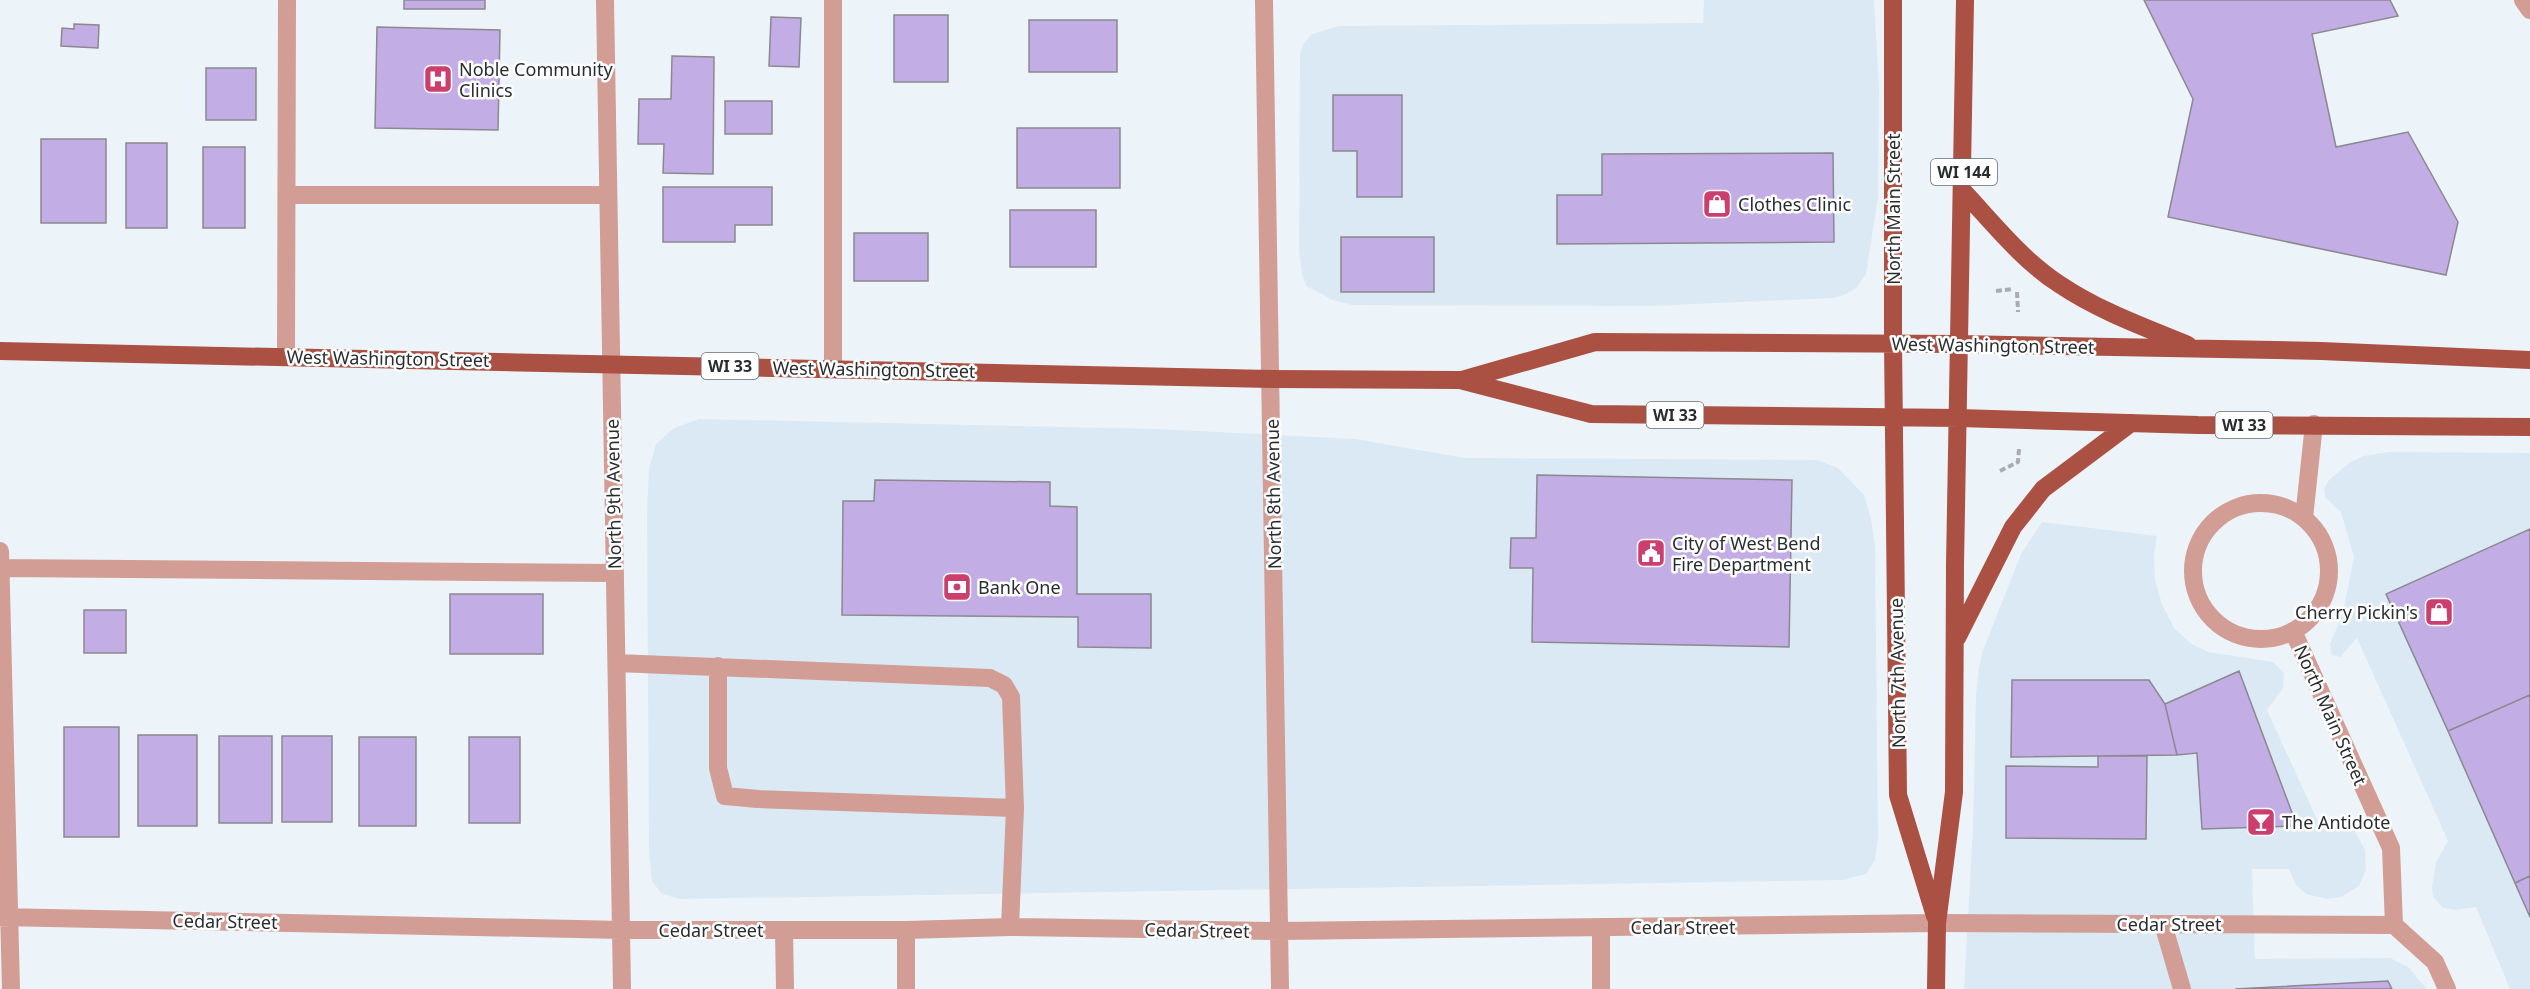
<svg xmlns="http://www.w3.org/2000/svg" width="2530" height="989" font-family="'Noto Sans',sans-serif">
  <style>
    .built { fill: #dbe9f4 }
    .building { fill: #c3ade5; stroke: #8b888f; stroke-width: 1.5 }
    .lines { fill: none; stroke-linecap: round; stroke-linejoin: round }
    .path { stroke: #a7adb1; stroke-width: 4; stroke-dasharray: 6 3; stroke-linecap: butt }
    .minor { stroke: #d19d94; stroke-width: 18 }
    .major { stroke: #ab5144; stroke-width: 18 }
    .labels { text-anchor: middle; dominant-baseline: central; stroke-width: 5; stroke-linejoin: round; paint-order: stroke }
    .shield { fill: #fff; stroke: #696b6d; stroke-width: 1.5 }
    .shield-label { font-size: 16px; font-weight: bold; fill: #292c2e }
    .poi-label { font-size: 18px; fill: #292c2e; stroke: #fff; text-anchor: start }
    .street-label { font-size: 18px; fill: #292c2e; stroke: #fff }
  </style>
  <rect width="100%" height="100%" fill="#ecf4f9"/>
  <path class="built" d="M1704 0H1874L1879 88 1878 197 1866 274 1856 288 1846 294 1833 298 1650 306 1352 305 1333 300 1306 286 1302 274 1299 251 1300 55 1304 43 1312 34 1339 26 1703 23Z
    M699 419 1158 429 1355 439 1465 458 1817 460 1838 468 1864 495 1871 519 1875 545 1878 838 1875 860 1866 874 1842 880 678 899 661 893 652 881 649 852 647 512 649 469 656 444 674 428Z
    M2389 452 2530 453V989H2510L2476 907 2456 910 2443 908 2433 897 2432 888 2436 862 2448 841 2357 638 2340 657 2332 655 2330 644 2343 613 2354 557 2341 512 2325 497 2324 489 2329 480 2349 463 2363 456Z
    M2042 522 2157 536 2154 554 2155 580 2162 604 2174 628 2190 643 2208 652 2273 662 2284 673 2283 688 2267 710 2320 826 2355 831 2365 850 2366 870 2359 886 2341 897 2327 899 2306 894 2296 885 2289 869H2252L2255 959 2390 958 2408 967 2427 989H1964L1973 827 1976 695 1979 667 1982 653 2021 554Z"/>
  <path class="building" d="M404 0H485V9H404Z
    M2144 0H2390L2398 16 2312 34 2336 147 2408 132 2458 222 2446 275 2168 217 2193 99Z
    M894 15H948V82H894Z
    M771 17 801 18 799 67 769 66Z
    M1029 20H1117V72H1029Z
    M74 24 99 25 98 48 61 46 62 28 74 29Z
    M377 27 500 30 498 130 375 128Z
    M672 56 714 57 713 174 663 173 664 144H638L639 99H671Z
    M206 68H256V120H206Z
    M1333 95H1402V197H1357V151H1333Z
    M725 101H772V134H725Z
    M1017 128H1120V188H1017Z
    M41 139H106V223H41Z
    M126 143H167V228H126Z
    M203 147H245V228H203Z
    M1833 153 1834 242 1557 244V195H1602V154Z
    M663 187H772V225H735V242H663Z
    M1010 210H1096V267H1010Z
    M854 233H928V281H854Z
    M1341 237H1434V292H1341Z
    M1537 475 1792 480 1789 647 1532 642 1533 568H1510L1511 538H1536Z
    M875 480 1050 482V506L1077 507V594H1151V648L1078 647V617L842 615 843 501H874Z
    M2530 529V695L2448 731 2386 594Z
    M450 594H543V654H450Z
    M84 610H126V653H84Z
    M2239 671 2297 826 2202 829 2197 753 2177 755 2165 704Z
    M2012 680H2149L2165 704 2177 755 2011 757Z
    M2530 695V876L2515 883 2448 731Z
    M64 727H119V837H64Z
    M138 735H197V826H138Z
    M219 736H272V823H219Z
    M282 736H332V822H282Z
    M359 737H416V826H359Z
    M469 737H520V823H469Z
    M2098 756H2147L2146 839 2006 838V766L2098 767Z
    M2530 876V917L2515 883Z
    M2388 981 2392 989H2235Z"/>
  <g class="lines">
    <path class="path" d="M1996 291 2013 289
      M2017 292 2018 312
      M2000 471 2018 462 2019 449"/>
    <path class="minor" d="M605 0 622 989
      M1264 0 1280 989
      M2523 0 2530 10
      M287 195H608
      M286 356 287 0
      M833 368V0
      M2193 571a68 68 0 1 1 136 0a68 68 0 1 1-136 0Z
      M2304 518 2314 424
      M0 551 11 989
      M0 568 615 573
      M2293 631 2391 848 2394 925 2435 962 2447 989
      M617 663 990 678 1004 685 1011 697 1015 808 1010 927
      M718 666V768L725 796 758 799 1015 808
      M0 917 622 930H906L1010 927 1280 931 1937 923 2394 925
      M2163 924 2182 989
      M1601 927V989
      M784 930 785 989
      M906 930V989"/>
    <path class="major" d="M1893 0V343L1898 795 1935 916
      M1963 191C1993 223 2022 260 2059 284 2099 311 2144 327 2188 345
      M0 351 1271 379 1460 380 1591 414 1959 418 2198 425 2530 427
      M1462 380 1595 342 1960 344 2321 351 2530 360
      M1957 638 2013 527 2043 489 2131 423
      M1936 989 1937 923 1954 792 1955 565 1965 0"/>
  </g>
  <defs>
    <g id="hospital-square" transform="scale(1.5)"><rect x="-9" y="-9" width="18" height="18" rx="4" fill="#cb3f6f" stroke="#fff"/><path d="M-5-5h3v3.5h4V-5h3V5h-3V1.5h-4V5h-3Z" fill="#fff"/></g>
    <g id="shop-square" transform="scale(1.5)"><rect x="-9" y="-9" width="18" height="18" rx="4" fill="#cb3f6f" stroke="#fff"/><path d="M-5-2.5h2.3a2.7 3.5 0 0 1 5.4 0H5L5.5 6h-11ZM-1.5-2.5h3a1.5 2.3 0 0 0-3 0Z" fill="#fff"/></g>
    <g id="civic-square" transform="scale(1.5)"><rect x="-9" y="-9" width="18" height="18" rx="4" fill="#cb3f6f" stroke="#fff"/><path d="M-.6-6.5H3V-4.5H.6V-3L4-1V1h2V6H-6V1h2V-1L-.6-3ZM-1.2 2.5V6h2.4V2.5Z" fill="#fff"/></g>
    <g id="bank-square" transform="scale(1.5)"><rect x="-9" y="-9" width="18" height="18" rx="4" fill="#cb3f6f" stroke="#fff"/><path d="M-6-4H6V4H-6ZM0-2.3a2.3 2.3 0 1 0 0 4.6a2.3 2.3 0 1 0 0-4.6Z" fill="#fff"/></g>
    <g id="bar-square" transform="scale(1.5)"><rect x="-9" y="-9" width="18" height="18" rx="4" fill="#cb3f6f" stroke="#fff"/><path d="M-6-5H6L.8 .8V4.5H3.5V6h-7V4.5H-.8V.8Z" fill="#fff"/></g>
  </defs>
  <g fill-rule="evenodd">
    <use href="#hospital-square" x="438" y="79"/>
    <use href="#shop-square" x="1717" y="204"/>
    <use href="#civic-square" x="1651" y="553"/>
    <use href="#bank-square" x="957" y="587"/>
    <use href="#shop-square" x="2439" y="612"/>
    <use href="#bar-square" x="2261" y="822"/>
  </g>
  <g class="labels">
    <g class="shield">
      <rect x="1931" y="159" width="66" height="26" rx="4.5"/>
      <rect x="701.5" y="353" width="57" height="26" rx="4.5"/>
      <rect x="1646.5" y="402" width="57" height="26" rx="4.5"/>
      <rect x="2215.5" y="412" width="57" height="26" rx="4.5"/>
    </g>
    <g class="shield-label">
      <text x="1964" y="172">WI 144</text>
      <text x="730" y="366">WI 33</text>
      <text x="1675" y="415">WI 33</text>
      <text x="2244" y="425">WI 33</text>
    </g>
    <g class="poi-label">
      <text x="459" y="69">Noble Community<tspan x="459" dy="21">Clinics</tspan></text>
      <text x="1738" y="204">Clothes Clinic</text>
      <text x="1672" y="543">City of West Bend<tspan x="1672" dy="21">Fire Department</tspan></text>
      <text x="978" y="587">Bank One</text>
      <text x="2418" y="612" text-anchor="end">Cherry Pickin's</text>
      <text x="2282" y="822">The Antidote</text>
    </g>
    <g class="street-label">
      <text transform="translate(1893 209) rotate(-90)">North Main Street</text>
      <text transform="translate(1993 345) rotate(1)">West Washington Street</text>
      <text transform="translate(388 358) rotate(1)">West Washington Street</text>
      <text transform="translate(874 369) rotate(1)">West Washington Street</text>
      <text transform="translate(613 494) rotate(-91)">North 9th Avenue</text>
      <text transform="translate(1273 494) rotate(-91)">North 8th Avenue</text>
      <text transform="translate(1897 673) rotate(-91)">North 7th Avenue</text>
      <text transform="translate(2331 715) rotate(66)">North Main Street</text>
      <text transform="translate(225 921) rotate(1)">Cedar Street</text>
      <text x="2169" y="924">Cedar Street</text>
      <text x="1683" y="927">Cedar Street</text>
      <text x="711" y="930">Cedar Street</text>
      <text transform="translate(1197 930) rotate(1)">Cedar Street</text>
    </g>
  </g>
</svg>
